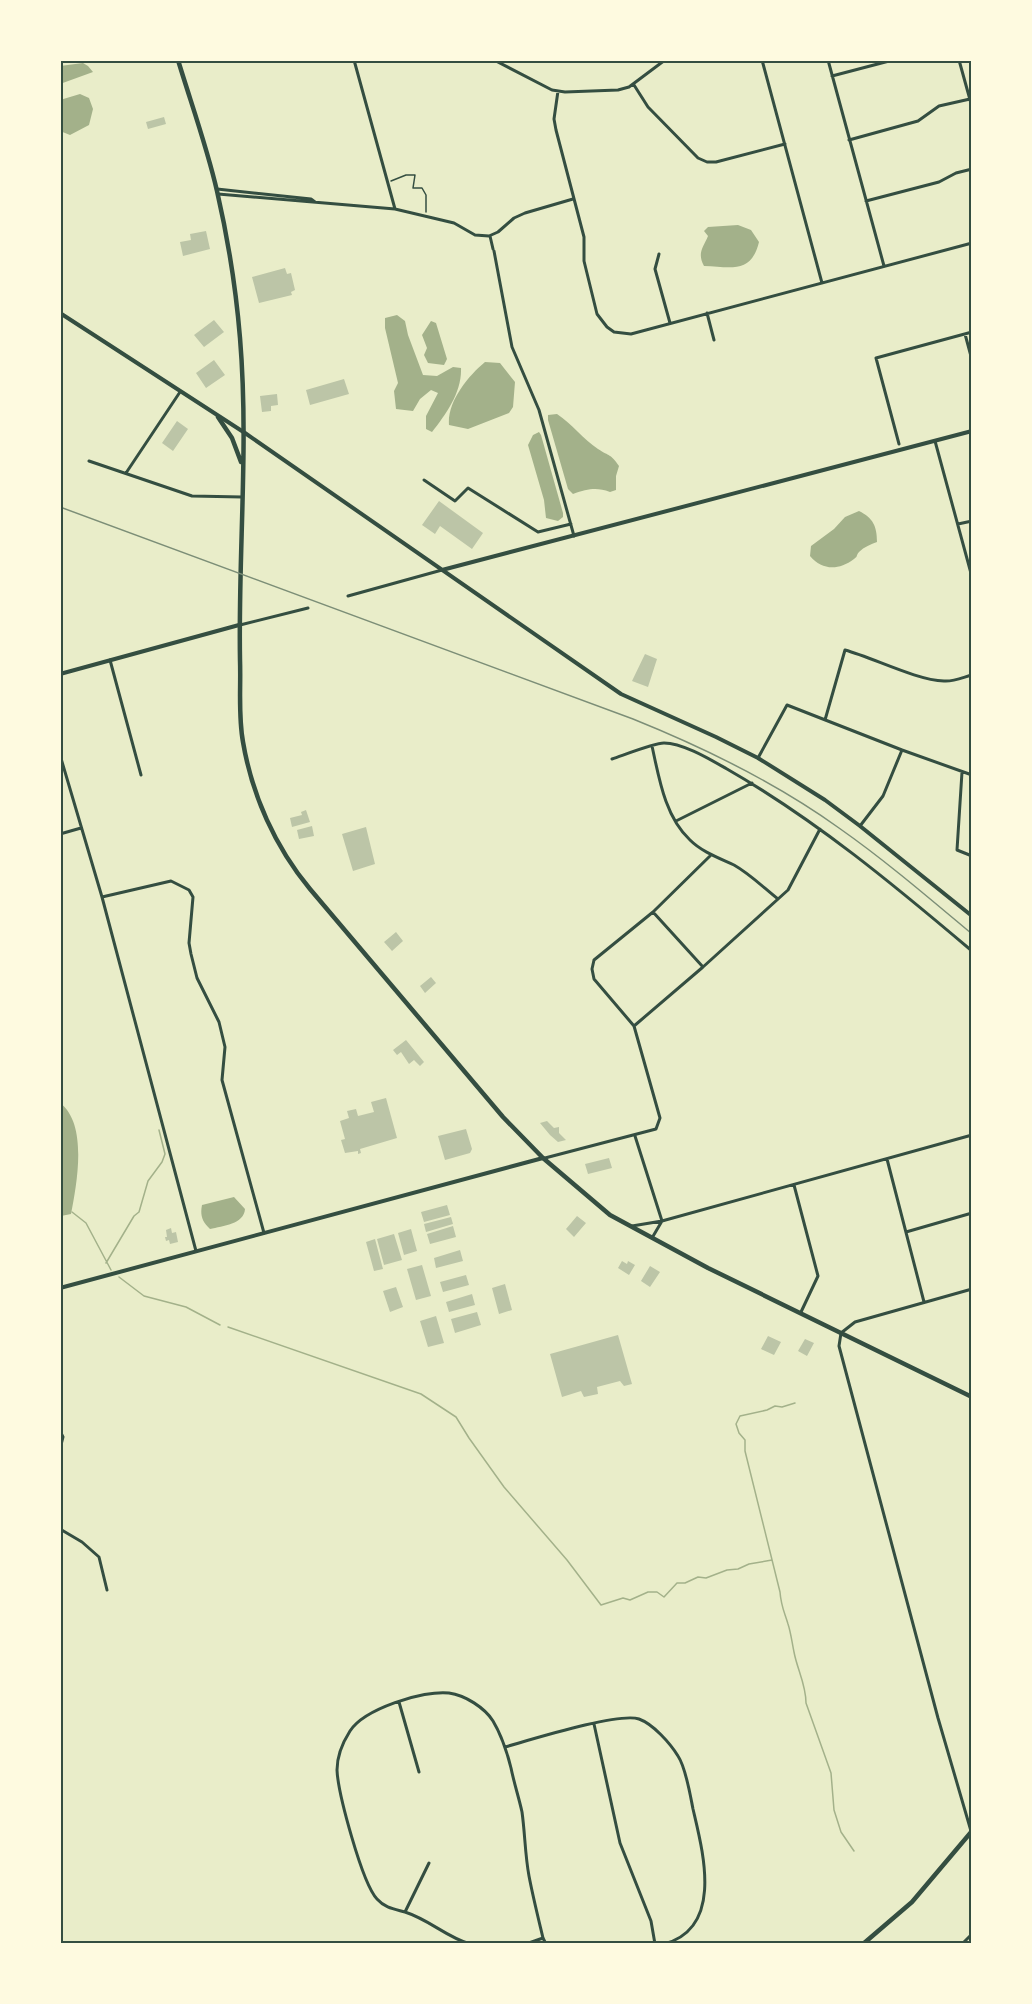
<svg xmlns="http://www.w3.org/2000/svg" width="1032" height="2004" font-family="Quicksand,sans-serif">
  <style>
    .water { fill: #a3b18a }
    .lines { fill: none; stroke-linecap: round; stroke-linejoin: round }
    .stream { stroke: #a3b18a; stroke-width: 1.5 }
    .building { fill: #bcc5a7 }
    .path { stroke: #344e41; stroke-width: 1.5 }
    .minor { stroke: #344e41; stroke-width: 3 }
    .tertiary { stroke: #344e41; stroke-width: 4 }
    .primary { stroke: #344e41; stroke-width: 4.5 }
    .rail { stroke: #7c8e77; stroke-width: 1.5 }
    .neatline { fill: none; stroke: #344e41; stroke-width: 2 }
  </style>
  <rect width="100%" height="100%" fill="#e9edc9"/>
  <path class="water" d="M83 63 88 66 93 72 60 84V66Z
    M80 94 89 98 93 109 89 125 70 135 60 131V100Z
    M738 225 751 230 759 242C751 274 732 267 704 266 697 253 703 248 708 236L704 231 708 227Z
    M397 315 405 321 408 335 423 375 437 376 453 367 461 368C462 392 446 414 432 432L426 429V416L438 393 431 390 420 399 413 411 396 409 394 391 398 383 385 328V318Z
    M431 321 436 323 447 359 444 365 428 363 424 355 427 348 422 335Z
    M485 362 500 363 515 382 513 407 509 413 468 429 449 425C447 402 468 376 485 362Z
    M557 414C572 424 583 439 598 449 610 457 610 453 619 466L616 476V490L610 492C596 487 588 489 573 494L568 489 548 420V415Z
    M539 432 541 435 563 513V517L558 521 546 518 544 500 528 445 533 435Z
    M859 511C873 518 877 526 877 542 871 544 864 547 859 552 855 557 859 555 854 559 838 571 822 570 810 556L811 546 834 529 845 517Z
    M60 1103C88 1124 77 1183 71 1214L61 1216Z
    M234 1197 245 1209C244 1224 223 1226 210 1229 202 1222 200 1215 202 1205Z"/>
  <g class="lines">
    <path class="stream" d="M72 1212 86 1223 111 1270
      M106 1263 134 1216 139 1212 148 1181 162 1162 165 1154 159 1130
      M119 1277 144 1296 186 1307 220 1325
      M228 1327 421 1394 456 1417 469 1438 504 1487 567 1560 601 1605 623 1598 630 1600 648 1592H657L664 1597 677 1583H685L698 1577 706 1578 727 1570 738 1569 749 1564 772 1560
      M795 1403 782 1407 775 1406 767 1410 740 1416 736 1424 739 1433 745 1440V1451L780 1592C781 1606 784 1611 788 1624 791 1633 792 1643 794 1652 797 1669 806 1684 806 1703L831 1773 834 1810 841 1832 854 1851"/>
  </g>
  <path class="building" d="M164 117 166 124 148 129 146 122Z
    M206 231 210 249 183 256 180 242 191 240 190 234Z
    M285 268 287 274 291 273 295 290 291 292 292 295 259 303 252 277Z
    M214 320 224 332 204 347 194 335Z
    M214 360 225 375 206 388 196 373Z
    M344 379 349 394 310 405 306 390Z
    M277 394 278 405 271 406V411L262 412 260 396Z
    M177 421 188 429 173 451 162 443Z
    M439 501 483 533 472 549 440 526 435 534 422 525Z
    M645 654 657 659 648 687 632 681Z
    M306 810 310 822 292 827 290 818 302 815 301 812Z
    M312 826 314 836 299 839 297 830Z
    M366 827 375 864 353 871 342 834Z
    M396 932 403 941 392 951 384 942Z
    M431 977 436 983 425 993 420 986Z
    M406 1040 424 1062 420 1066 414 1060 409 1064 401 1052 397 1055 393 1050Z
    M386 1098 397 1138 360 1149 361 1153 358 1154V1151L345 1153 341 1140 345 1139 340 1121 349 1118 347 1111 356 1109 358 1116 374 1112 371 1102Z
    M547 1121 554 1128 559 1127V1133L566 1140 558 1142 550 1135 540 1123Z
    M466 1129 472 1149 470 1153 445 1160 438 1136Z
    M609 1158 612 1168 588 1174 585 1164Z
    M447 1205 450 1215 424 1222 421 1212Z
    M577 1216 586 1223 574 1237 566 1229Z
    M451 1217 453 1224 426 1232 424 1224Z
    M453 1226 456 1237 430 1244 427 1234Z
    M171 1228 172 1233 176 1232 178 1242 170 1244 169 1240 166 1241 165 1237H167L166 1230Z
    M411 1229 417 1251 404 1255 398 1233Z
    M394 1234 402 1260 384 1265 377 1239Z
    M375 1239 383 1269 374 1271 366 1242Z
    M460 1250 463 1261 436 1268 434 1258Z
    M622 1261 627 1264 628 1261 635 1265 629 1275 618 1268Z
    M422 1265 431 1296 416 1300 407 1269Z
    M650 1266 660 1272 650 1287 641 1281Z
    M466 1275 469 1285 443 1292 440 1282Z
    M505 1284 512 1310 499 1314 492 1288Z
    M396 1287 403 1307 390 1312 383 1291Z
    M472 1294 475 1305 449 1312 446 1302Z
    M477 1312 481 1325 455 1333 451 1319Z
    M436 1316 444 1343 428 1347 420 1321Z
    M618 1335 632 1384 624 1386 620 1381 597 1387 598 1394 584 1397 581 1391 562 1397 550 1354Z
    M768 1336 781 1342 774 1355 761 1349Z
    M805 1339 814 1343 807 1356 798 1351Z"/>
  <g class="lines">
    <path class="path" d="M391 181 406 175H415L413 188H422L426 195V212"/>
    <path class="minor" d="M354 60 395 209
      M494 60 552 90 565 92 618 90 629 87 665 60
      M762 60 822 283
      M828 60 884 266
      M959 60 972 107
      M832 76 893 60
      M634 85 648 107 698 158 707 162H716L785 144
      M558 91 554 119 556 130 584 237V261L597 314 607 327 614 332 631 334 972 243
      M849 140 918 121 939 106 970 99
      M217 189 311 199 315 202
      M218 194 395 209 454 223 475 235 489 236 498 232 514 218 525 213 573 199
      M866 201 939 182 956 173 972 169
      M490 236 493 249
      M494 251 512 347 539 410 574 536
      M659 254 655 269 670 323
      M707 313 714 340
      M965 334 972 360
      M935 441 972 577
      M899 444 876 358 972 332
      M89 461 192 496 242 497
      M126 473 180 392
      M424 480 455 501 468 488 538 532 571 524
      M958 524 972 521
      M348 596 442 570
      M240 625 308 608
      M110 660 141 775
      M825 720 845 650C874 658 916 680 944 681 953 682 964 677 972 675
      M652 746C659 778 665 817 690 840 702 852 719 858 734 865 750 874 764 888 778 899
      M60 755 102 897 196 1251
      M758 758 787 705 902 750 972 775
      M612 759C624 755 654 743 664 743 683 743 711 760 727 769 816 820 894 885 972 951
      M962 772 957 850 972 856
      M676 821 752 783
      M860 826 883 796 902 750
      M60 834 81 828
      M102 897 171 881 189 890 193 897 189 943 191 954 197 978 219 1022 225 1047 222 1080 264 1233
      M653 912 703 967
      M634 1026 703 967 788 890 820 829
      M635 1136 662 1221
      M545 1158 656 1129 660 1118 634 1026 594 979 592 969 594 960 653 912 711 855
      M887 1159 924 1302
      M794 1185 818 1276 801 1312
      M632 1226 662 1221 972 1135
      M906 1232 972 1213
      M652 1238 662 1221
      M60 1431 63 1437 60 1449
      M60 1529 82 1542 99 1557 107 1590
      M399 1702 419 1772
      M594 1724 620 1843 651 1921 655 1944
      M505 1747C530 1740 619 1712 639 1719 653 1724 670 1743 678 1756 686 1768 690 1794 693 1809 703 1852 724 1928 664 1944
      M971 1831 938 1718 839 1346 841 1333 855 1322 972 1289
      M405 1912 429 1863
      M470 1944C446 1937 430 1920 405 1912 394 1909 385 1908 377 1899 362 1883 338 1793 337 1770 337 1756 343 1742 350 1731 364 1709 423 1690 449 1693 465 1695 485 1708 493 1721 502 1736 507 1752 511 1768 514 1783 519 1798 522 1812 525 1833 525 1855 529 1876 533 1897 538 1917 543 1938L546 1944
      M526 1944 543 1938
      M962 1944 972 1934"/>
    <path class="tertiary" d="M60 313 245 433 621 694 716 737 758 758 825 800 860 826 972 916
      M442 570 972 431
      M60 674 239 625
      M60 1288 543 1158"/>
    <path class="primary" d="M178 60C191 103 207 147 217 191 228 239 236 289 240 338 249 446 238 553 240 660 241 688 238 715 243 742 252 795 275 847 310 889L503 1117 543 1158 610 1215 708 1268 972 1397
      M218 417 232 438 241 462
      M863 1944 912 1902 972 1831"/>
    <path class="rail" d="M60 507 633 719C705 748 775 782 839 828 886 861 929 898 972 934"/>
  </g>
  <rect width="1032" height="2004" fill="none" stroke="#fefae0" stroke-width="123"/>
  <rect x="62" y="62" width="908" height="1880" class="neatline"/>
</svg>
